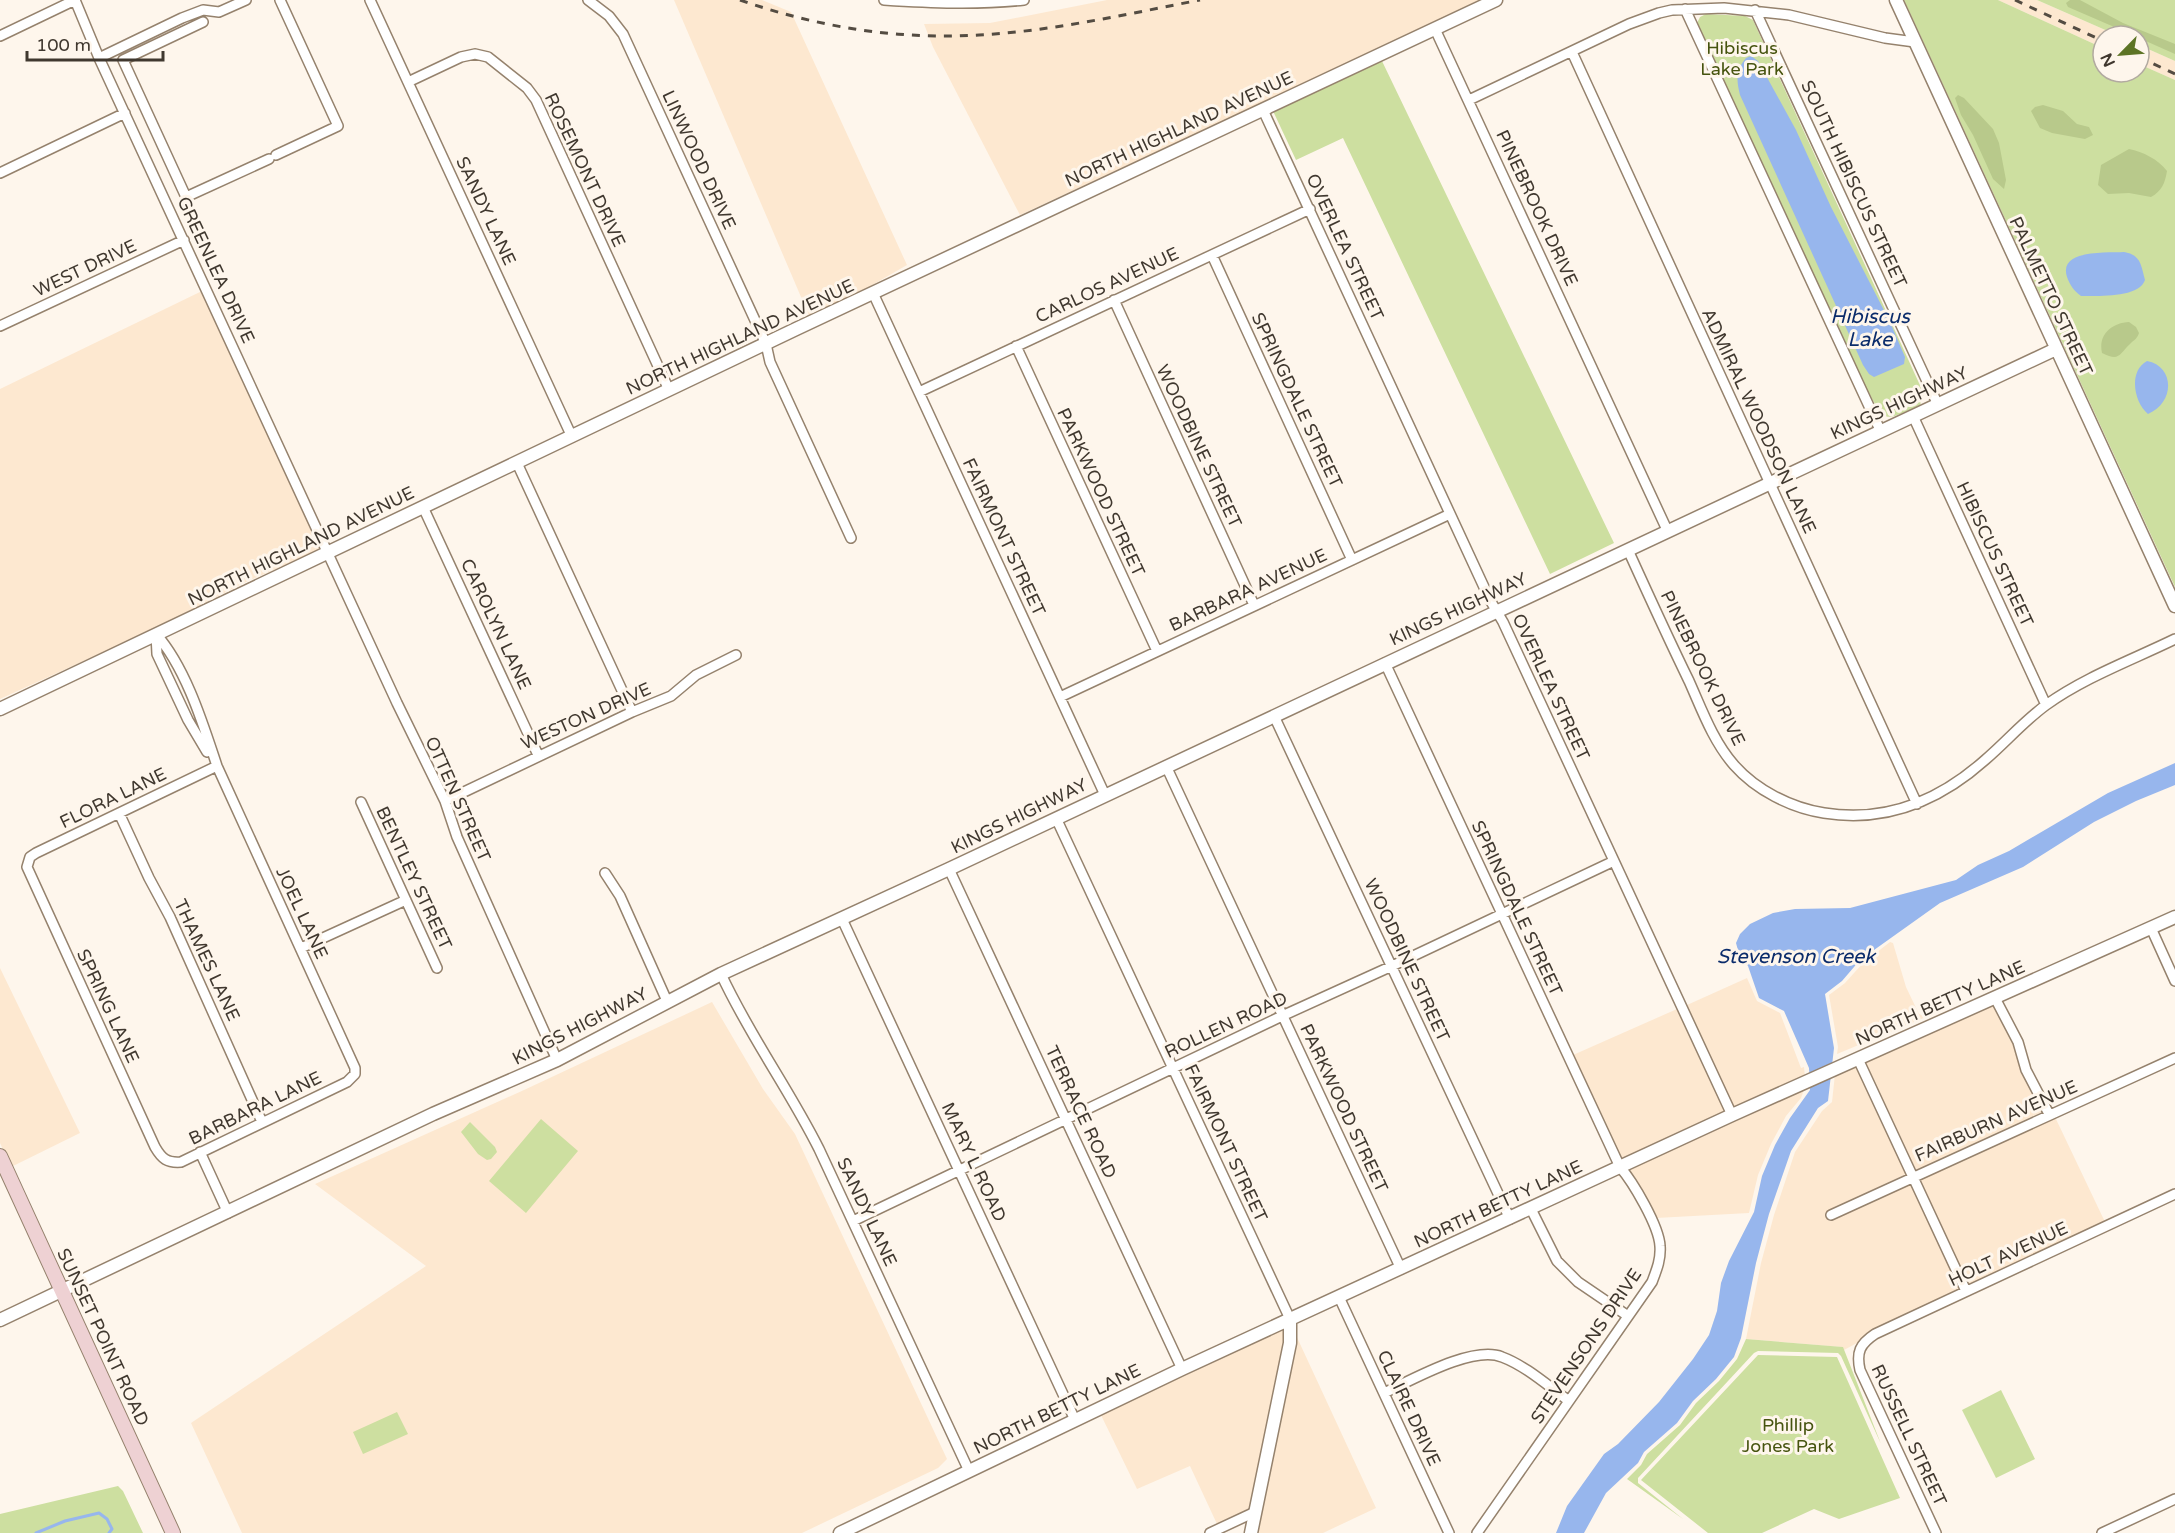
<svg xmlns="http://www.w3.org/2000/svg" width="2175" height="1533" font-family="'Varela Round',sans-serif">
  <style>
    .built { fill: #fde8d0 }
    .green { fill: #cddfa0 }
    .forest { fill: #b8c98b }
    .water { fill: #97b6ed }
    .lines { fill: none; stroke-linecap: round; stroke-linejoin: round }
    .stream { stroke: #97b6ed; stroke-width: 3 }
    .minor-casing { stroke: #95826d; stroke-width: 12 }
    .tertiary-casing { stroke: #95826d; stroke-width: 15 }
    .secondary-casing { stroke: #95826d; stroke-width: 16 }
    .minor { stroke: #fff; stroke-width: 9 }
    .tertiary { stroke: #fff; stroke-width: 12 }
    .secondary { stroke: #eed1d3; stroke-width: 14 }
    .rail { stroke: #544c42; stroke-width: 3; stroke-dasharray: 8 8; stroke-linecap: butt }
    .labels { text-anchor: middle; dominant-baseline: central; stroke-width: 6; stroke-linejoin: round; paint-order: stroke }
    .park-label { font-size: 18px; fill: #46540f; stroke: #fef6ec }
    .street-label { font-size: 18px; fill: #40382f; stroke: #fef6ec }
    .water-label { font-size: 20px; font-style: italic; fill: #0b2c6b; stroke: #fef6ec }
  </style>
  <rect width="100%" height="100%" fill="#fef6ec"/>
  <path class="built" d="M674 0H762L791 12 907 265 841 303 810 318Z
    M1107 0H1484L1020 215 933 47 924 24 990 23Z
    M1998 0H2037L2119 36H2103V48Z
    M2139 45 2175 61V80L2139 64Z
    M202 291 321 549 246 582 145 633 0 699V389Z
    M1890 942 1893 943 1906 987 1919 1014 1926 1017 1837 1054 1838 1047 1829 995 1845 983 1863 963Z
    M0 968 80 1133 11 1167 0 1143Z
    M1747 978 1757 1001 1780 1013 1801 1068 1804 1067 1805 1077 1735 1109 1687 1005Z
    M712 1002 763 1089 795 1134 947 1459 938 1468 802 1533H242L191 1423 426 1266 315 1184 524 1090Z
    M1993 1005 2013 1044 2021 1072 2042 1112 1916 1170 1865 1061Z
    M1677 1009 1726 1113 1623 1161 1573 1055Z
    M1855 1065 1906 1174 1825 1213 1829 1221 1910 1183 1960 1289 1873 1330 1857 1343 1844 1350 1842 1347 1746 1339 1761 1263 1774 1215 1795 1152 1822 1111 1832 1102 1835 1074Z
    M1805 1087 1801 1098 1786 1116 1771 1144 1758 1175 1749 1213 1656 1218 1637 1180 1628 1168Z
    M2055 1117 2105 1222 1969 1285 1920 1179Z
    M1285 1327V1343L1250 1509 1217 1524 1190 1466 1137 1489 1100 1413Z
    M1295 1333 1376 1508 1323 1533H1256L1259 1515 1261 1513 1260 1511Z"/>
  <path class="green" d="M1904 0H1998L2103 48V72H2139V64L2175 80V587Z
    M2037 0H2175V61L2139 45V36H2119Z
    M1706 14 1745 16 1753 20 1924 394 1920 405C1880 424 1886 422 1864 385L1699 30 1697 23 1700 17Z
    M1381 59 1614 543 1550 574 1343 138 1296 160 1273 111Z
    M541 1119 578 1151 526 1213 489 1181Z
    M470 1122 495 1147 497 1152 491 1159 487 1160 478 1154 461 1132Z
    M1746 1339 1843 1347 1881 1444 1841 1356 1838 1353 1758 1351 1754 1353 1638 1478V1483L1683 1519 1627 1479 1641 1465 1647 1454 1680 1425 1696 1403 1719 1381 1737 1359Z
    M1758 1355 1837 1357 1900 1498 1839 1519 1814 1509 1762 1533H1708L1641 1480Z
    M2001 1390 2035 1459 1996 1478 1962 1410Z
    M397 1412 408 1434 363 1454 353 1432Z
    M118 1486 123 1491 143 1533H0V1514Z"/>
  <path class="forest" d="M2070 0H2080L2123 23 2175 44V54L2139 38V36H2135L2068 7 2066 3Z
    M1958 95 1964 98 1993 129 1999 143 2006 180 2004 189 1993 179 1973 135 1961 115 1955 98Z
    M2043 105 2063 111 2077 124 2089 127 2093 135 2085 139 2052 133 2040 128 2031 111 2035 107Z
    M2129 149C2143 152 2158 159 2167 171 2165 183 2162 191 2151 197L2129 193 2108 194 2098 185 2101 165Z
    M2129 322 2136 327 2139 333C2137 339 2135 339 2130 344 2119 354 2120 362 2102 353 2098 335 2111 323 2129 322Z"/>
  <path class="water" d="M1751 56 1758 61 1796 130 1831 207 1890 322 1905 357 1904 364 1874 377 1869 374 1863 365 1740 95C1736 79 1736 70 1746 58Z
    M2124 252C2141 255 2141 265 2145 280 2139 298 2098 296 2081 296 2074 291 2070 285 2067 277 2058 249 2107 253 2124 252Z
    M2147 361C2175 366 2175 403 2148 414 2134 403 2128 371 2147 361Z
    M2175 763V785L2136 801 2094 822 2023 867 1940 903 1860 960 1842 981 1825 994 1834 1048 1828 1101 1818 1108 1791 1151 1769 1214 1756 1263 1741 1338 1734 1357 1716 1379 1693 1401 1677 1423 1644 1452 1638 1463 1606 1493 1584 1533H1556L1567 1506 1604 1454 1618 1444 1659 1402 1693 1359 1709 1335 1717 1311 1721 1283 1729 1261 1754 1212 1762 1176 1775 1145 1790 1118 1810 1090 1809 1068 1784 1011 1759 998 1748 966 1739 954 1736 943 1740 934 1750 924 1773 913 1795 909 1850 908 1956 880 1978 865 2009 851 2108 793Z"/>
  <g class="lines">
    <path class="stream" d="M36 1533 65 1521 99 1513 107 1519 112 1529 109 1533"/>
    <g class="minor-casing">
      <path id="minor" d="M75 0 99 58 397 703 445 801 457 837 557 1060
        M370 0 572 437
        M588 0 609 16 623 34 766 344 770 362 851 538
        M884 0C931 3 977 5 1024 0
        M1685 9 1881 432
        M1755 10 1938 405
        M203 22 123 60 186 197 269 159
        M1435 29 1668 532
        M0 36 75 0
        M1572 52 1917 804
        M99 58 182 18 203 10 219 12 246 0
        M408 82 461 57 475 54 488 57 527 88 536 100 669 390
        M1469 100 1629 24 1659 13 1672 10 1724 8 1789 15 1885 38 1915 42
        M1263 110 1490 600 1503 622 1732 1115
        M276 155 338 126 280 0
        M0 173 125 113
        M1212 255 1352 560
        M873 293 1105 795
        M1114 300 1254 605
        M0 326 184 240
        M1016 346 1157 651
        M919 392 1310 209
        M1913 416 2046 705
        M517 463 632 712
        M423 507 538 755
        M1628 550C1648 594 1668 638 1689 681 1702 710 1713 741 1734 765 1756 790 1791 808 1824 813 1886 823 1939 801 1985 760 2006 742 2024 721 2046 705 2085 677 2132 660 2175 639
        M156 634C186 668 203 724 217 766L355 1068V1074L347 1082 181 1162C167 1163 162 1159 155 1147L27 867 30 857 36 853 217 766
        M156 634 157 654 188 720 207 752
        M1385 663 1620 1167C1633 1182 1659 1226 1660 1246 1661 1259 1657 1269 1652 1282L1477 1533
        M1060 697 1450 514
        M1274 716 1510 1219
        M1166 766 1401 1269
        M445 801 632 712 671 696 696 675 736 655
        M361 802 437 968
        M119 813 149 878 170 917 262 1122
        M1056 818 1290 1319
        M949 869 1182 1369
        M605 873 620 896 667 1001
        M842 919 1075 1420
        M2151 928 2175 981
        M301 948 406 900
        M721 974C749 1035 789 1089 819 1149L969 1471
        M1995 998 2018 1042 2026 1070 2049 1114
        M1858 1059 1966 1291
        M200 1152 228 1213
        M1531 1209 1557 1261 1578 1282 1628 1316
        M1831 1215 2175 1058
        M853 1221 1282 1016 1392 966 1614 861
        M1339 1297 1449 1533
        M1384 1393C1412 1380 1473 1345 1502 1357 1526 1366 1548 1386 1569 1401
        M1210 1533 1255 1512
        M1936 1533 1860 1370C1856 1352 1860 1344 1875 1334L2175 1194
        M2102 1533 2175 1499"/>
    </g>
    <g class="tertiary-casing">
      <path id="tertiary" d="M1896 0 2175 606
        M0 709 796 329 1496 0
        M0 1320 433 1114 557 1060 721 974 949 869 2056 349
        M840 1533 1182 1369 1732 1115 2175 917
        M1251 1533 1290 1343V1319"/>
    </g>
    <g class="secondary-casing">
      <path id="secondary" d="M0 1156 173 1533"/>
    </g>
    <use href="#minor" class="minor"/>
    <use href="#tertiary" class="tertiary"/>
    <use href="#secondary" class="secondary"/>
    <path class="rail" d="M740 0C817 27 898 40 979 35 1053 31 1127 14 1200 0
      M2015 0 2103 41
      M2139 57 2175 74"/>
  </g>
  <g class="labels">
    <g class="park-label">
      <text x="1742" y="48">Hibiscus<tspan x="1742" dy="21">Lake Park</tspan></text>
      <text x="1788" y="1425">Phillip<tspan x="1788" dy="21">Jones Park</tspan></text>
    </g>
    <g class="street-label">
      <text transform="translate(1179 129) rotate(-25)">NORTH HIGHLAND AVENUE</text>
      <text transform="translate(699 160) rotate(65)">LINWOOD DRIVE</text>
      <text transform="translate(585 170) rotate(65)">ROSEMONT DRIVE</text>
      <text transform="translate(1854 184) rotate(65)">SOUTH HIBISCUS STREET</text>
      <text transform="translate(1537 208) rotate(65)">PINEBROOK DRIVE</text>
      <text transform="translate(486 211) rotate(65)">SANDY LANE</text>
      <text transform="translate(1345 247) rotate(65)">OVERLEA STREET</text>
      <text transform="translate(85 268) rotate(-25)">WEST DRIVE</text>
      <text transform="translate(216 270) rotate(65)">GREENLEA DRIVE</text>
      <text transform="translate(1107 285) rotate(-25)">CARLOS AVENUE</text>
      <text transform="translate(2051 296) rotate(65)">PALMETTO STREET</text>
      <text transform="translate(740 337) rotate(-25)">NORTH HIGHLAND AVENUE</text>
      <text transform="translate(1297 400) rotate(65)">SPRINGDALE STREET</text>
      <text transform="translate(1899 403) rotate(-25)">KINGS HIGHWAY</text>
      <text transform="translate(1759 421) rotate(65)">ADMIRAL WOODSON LANE</text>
      <text transform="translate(1199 446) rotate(65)">WOODBINE STREET</text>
      <text transform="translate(1101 492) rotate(65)">PARKWOOD STREET</text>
      <text transform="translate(1004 537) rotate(65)">FAIRMONT STREET</text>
      <text transform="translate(301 546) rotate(-26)">NORTH HIGHLAND AVENUE</text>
      <text transform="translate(1995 554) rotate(65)">HIBISCUS STREET</text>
      <text transform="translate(1248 590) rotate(-25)">BARBARA AVENUE</text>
      <text transform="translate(1458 609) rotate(-25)">KINGS HIGHWAY</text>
      <text transform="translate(496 624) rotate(65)">CAROLYN LANE</text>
      <text transform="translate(1703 668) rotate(64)">PINEBROOK DRIVE</text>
      <text transform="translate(1551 687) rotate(65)">OVERLEA STREET</text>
      <text transform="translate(586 716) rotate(-24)">WESTON DRIVE</text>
      <text transform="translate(113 798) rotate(-26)">FLORA LANE</text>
      <text transform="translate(458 799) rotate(66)">OTTEN STREET</text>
      <text transform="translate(1019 816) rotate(-26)">KINGS HIGHWAY</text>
      <text transform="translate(414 878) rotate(65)">BENTLEY STREET</text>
      <text transform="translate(1517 908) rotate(65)">SPRINGDALE STREET</text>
      <text transform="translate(302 913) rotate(65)">JOEL LANE</text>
      <text transform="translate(207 960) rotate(65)">THAMES LANE</text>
      <text transform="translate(1407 960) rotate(65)">WOODBINE STREET</text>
      <text transform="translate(1940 1003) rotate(-24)">NORTH BETTY LANE</text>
      <text transform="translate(108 1006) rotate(65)">SPRING LANE</text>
      <text transform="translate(1226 1025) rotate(-25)">ROLLEN ROAD</text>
      <text transform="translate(580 1026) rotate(-27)">KINGS HIGHWAY</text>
      <text transform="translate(255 1108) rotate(-26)">BARBARA LANE</text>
      <text transform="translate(1344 1108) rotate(65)">PARKWOOD STREET</text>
      <text transform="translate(1081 1112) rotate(65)">TERRACE ROAD</text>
      <text transform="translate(1996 1121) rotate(-24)">FAIRBURN AVENUE</text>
      <text transform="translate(1226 1143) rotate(65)">FAIRMONT STREET</text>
      <text transform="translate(974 1162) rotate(65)">MARY L ROAD</text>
      <text transform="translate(1498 1204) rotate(-25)">NORTH BETTY LANE</text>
      <text transform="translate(867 1212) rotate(65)">SANDY LANE</text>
      <text transform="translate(2008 1254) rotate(-25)">HOLT AVENUE</text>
      <text transform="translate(103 1337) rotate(65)">SUNSET POINT ROAD</text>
      <text transform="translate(1586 1346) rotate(-56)">STEVENSONS DRIVE</text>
      <text transform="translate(1409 1408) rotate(65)">CLAIRE DRIVE</text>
      <text transform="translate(1057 1409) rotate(-26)">NORTH BETTY LANE</text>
      <text transform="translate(1909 1435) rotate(65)">RUSSELL STREET</text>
    </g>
    <g class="water-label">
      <text x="1870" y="317">Hibiscus<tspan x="1870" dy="23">Lake</tspan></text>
      <text x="1796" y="957">Stevenson Creek</text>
    </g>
  </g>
  <g transform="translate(2121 54) rotate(245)"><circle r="28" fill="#fef6ec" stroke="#b2aaa0" stroke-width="1.5"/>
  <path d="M0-4.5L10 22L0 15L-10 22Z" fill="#5d7425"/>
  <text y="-9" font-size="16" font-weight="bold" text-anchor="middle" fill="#40382f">N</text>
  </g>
  <path d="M27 51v9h136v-9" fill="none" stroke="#40382f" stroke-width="3"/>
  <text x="36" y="51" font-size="18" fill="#40382f" stroke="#fef6ec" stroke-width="4.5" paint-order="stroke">100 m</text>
</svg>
